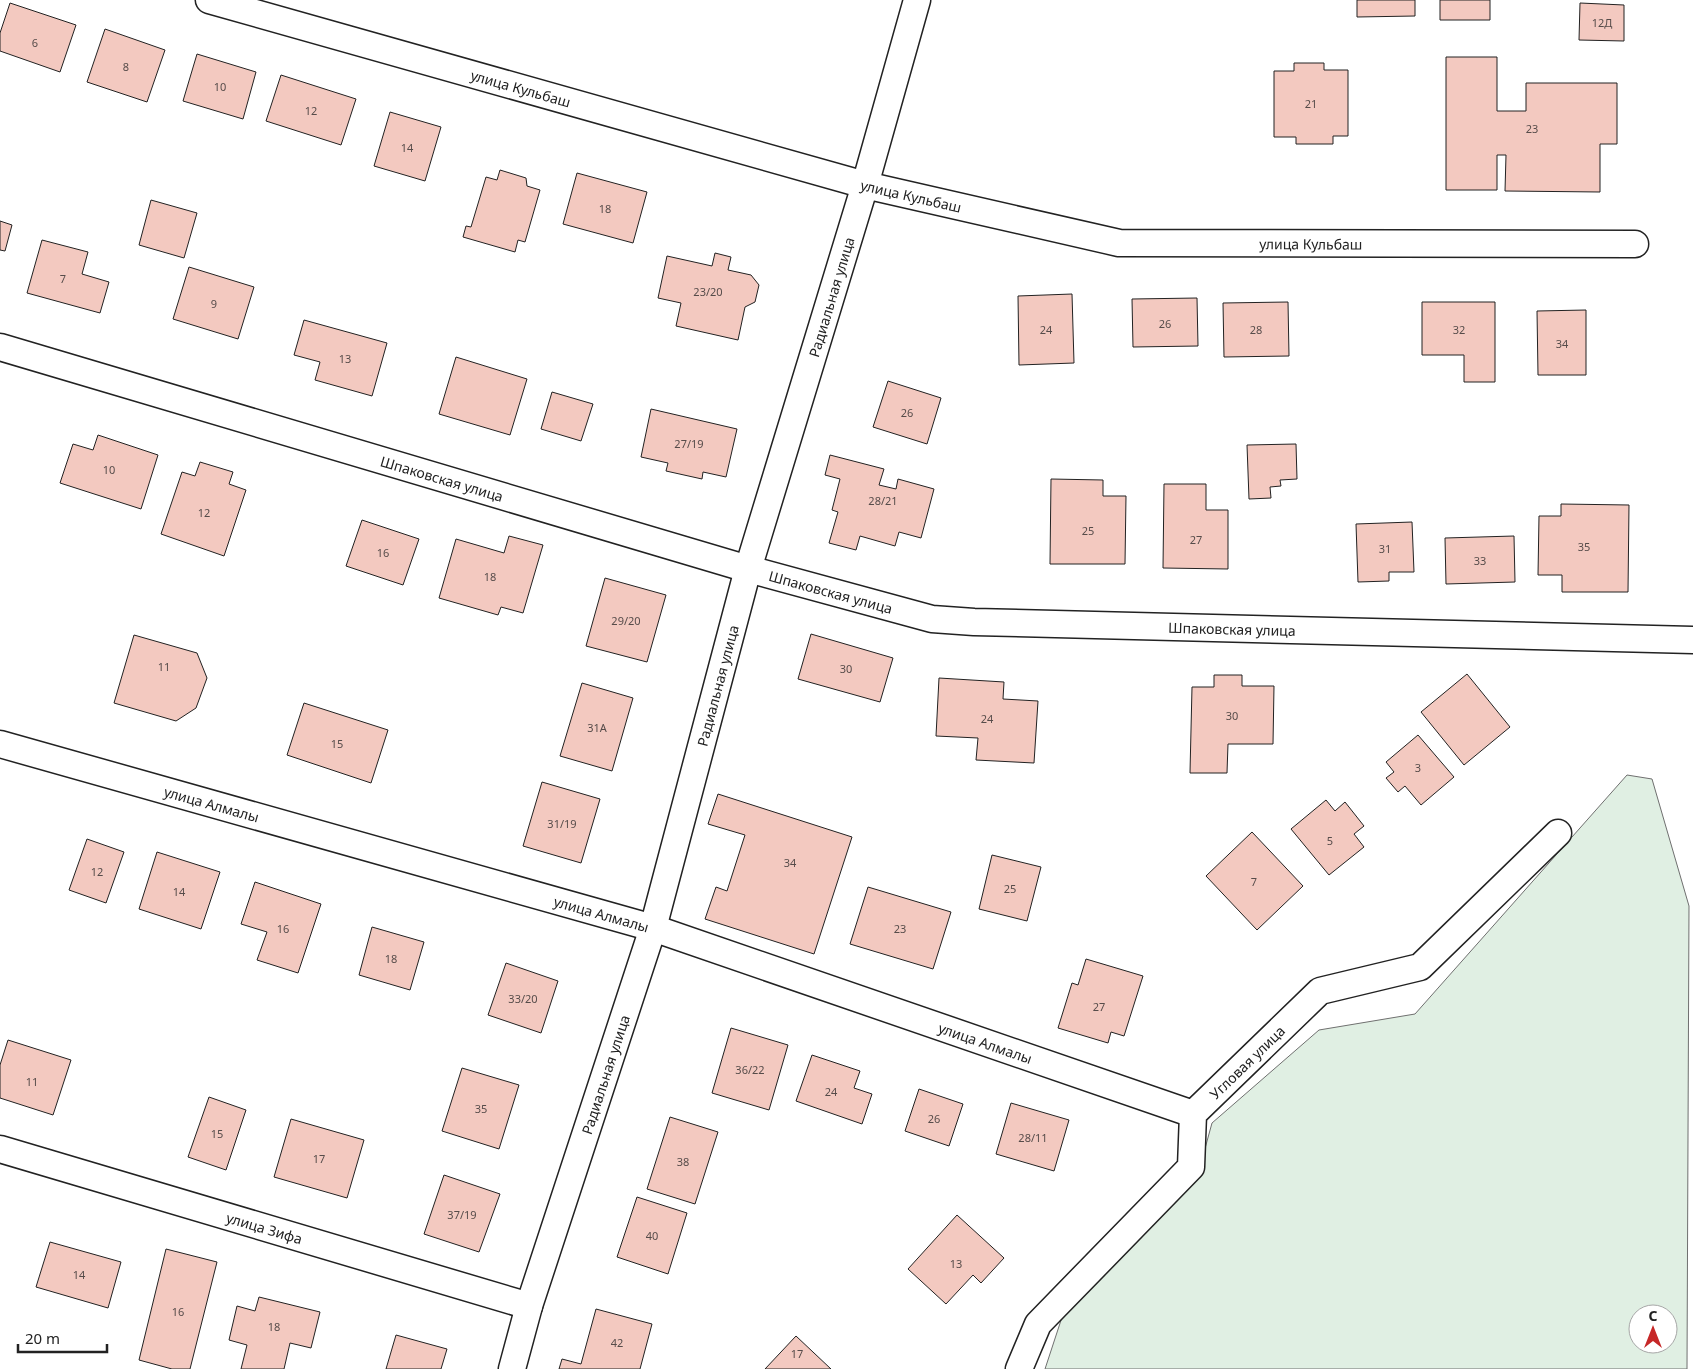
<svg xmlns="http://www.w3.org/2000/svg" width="1693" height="1369" font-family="'Noto Sans',sans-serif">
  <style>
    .green { fill: #e0efe3; stroke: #6f6f6f; fill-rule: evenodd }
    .building { fill: #f3c9c0; stroke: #222 }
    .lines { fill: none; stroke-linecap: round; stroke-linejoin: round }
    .minor-casing { stroke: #222; stroke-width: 29 }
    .minor { stroke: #fff; stroke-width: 26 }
    .labels { text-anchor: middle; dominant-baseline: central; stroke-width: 4; stroke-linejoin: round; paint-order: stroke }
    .number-label { font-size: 11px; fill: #564c4a }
    .street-label { font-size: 14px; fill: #222; stroke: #fff }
  </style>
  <rect width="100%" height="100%" fill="#fff"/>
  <path class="green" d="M1627 775 1652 779 1689 906 1687 1369H1045L1066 1305 1198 1174 1212 1123 1319 1030 1415 1014ZM1638 1314H1668V1344H1638Z"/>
  <path class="building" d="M1357 0H1415V16L1357 17Z
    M1440 0H1490V20H1440Z
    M10 3 76 25 60 72 0 51V33Z
    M1580 3 1624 5V41L1579 40Z
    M105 29 165 50 147 102 87 82Z
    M197 54 256 72 243 119 183 101Z
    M1446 57H1497V111H1526V83H1617V144H1600V192L1505 191 1506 155H1497V190H1446Z
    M1294 63H1324V70H1348V136H1333V144H1296V137H1274V71H1294Z
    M281 75 356 99 341 145 266 121Z
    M390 112 441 127 425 181 374 166Z
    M500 170 526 178 527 186 540 190 525 242 518 240 515 252 463 237 466 226 471 227 486 177 497 180Z
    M577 173 647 192 633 243 563 224Z
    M151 200 197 213 184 258 139 245Z
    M0 221 12 225 5 251 0 250Z
    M42 240 88 252 82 274 109 282 100 313 27 293Z
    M715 253 731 257 728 270 751 275 759 285 755 302 745 307 738 340 676 326 681 303 658 298 667 256 712 266Z
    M189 267 254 287 238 339 173 319Z
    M1072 294 1074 363 1019 365 1018 296Z
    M1197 298 1198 346 1133 347 1132 299Z
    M1288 302 1289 356 1224 357 1223 303Z
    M1422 302H1495V382H1464V355H1422Z
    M1586 310V375H1538L1537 311Z
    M304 320 387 343 372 396 315 380 320 362 294 355Z
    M456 357 527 379 510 435 439 414Z
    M888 381 941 398 927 444 873 427Z
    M552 392 593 404 581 441 541 429Z
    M651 409 737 429 726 477 703 472 702 479 666 471 668 463 641 457Z
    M98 435 158 455 141 509 60 483 73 444 93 450Z
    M1296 444 1297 479 1280 480 1281 486 1270 487 1271 498 1249 499 1247 445Z
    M830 455 884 469 879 485 896 489 898 479 934 489 921 538 899 532 895 546 860 536 856 550 829 543 838 512 832 510 840 479 825 475Z
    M200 462 233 472 229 484 246 490 224 556 161 534 182 472 195 476Z
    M1051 479 1103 480V496H1126L1125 564H1050Z
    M1164 484H1206V510H1228V569L1163 568Z
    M1561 504 1629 505 1628 592H1562V575H1538L1539 516H1561Z
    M362 520 419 539 403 585 346 566Z
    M1412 522 1414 572H1389V581L1358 582 1356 524Z
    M509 536 543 545 523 613 501 607 498 615 439 598 456 539 504 553Z
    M1514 536 1515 582 1446 584 1445 538Z
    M605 578 666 595 647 662 586 646Z
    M811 634 893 658 880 702 798 679Z
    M134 635 197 653 207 678 196 708 176 721 114 703Z
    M1467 674 1510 727 1464 765 1421 712Z
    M1214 675H1242V686H1274L1273 744H1228L1227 773H1190L1192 687H1214Z
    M939 678 1004 682 1003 699 1038 701 1034 763 976 760 978 738 936 736Z
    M582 683 633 698 612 771 560 756Z
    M304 703 388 730 371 783 287 755Z
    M1418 735 1454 777 1421 805 1405 786 1398 792 1386 778 1394 772 1386 762Z
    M542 782 600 799 581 863 523 846Z
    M718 794 852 837 814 954 705 919 716 887 727 891 745 835 708 824Z
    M1326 800 1335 811 1345 802 1364 826 1354 834 1364 847 1329 875 1291 829Z
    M1252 832 1303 886 1257 930 1206 876Z
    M87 839 124 852 106 903 69 890Z
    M157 852 220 872 201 929 139 909Z
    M992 855 1041 867 1027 921 979 909Z
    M255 882 321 904 298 973 257 960 267 932 241 924Z
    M868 887 951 912 933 969 850 944Z
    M372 927 424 942 410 990 359 975Z
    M1086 959 1143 976 1124 1036 1111 1032 1108 1043 1058 1028 1072 983 1078 985Z
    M506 963 558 981 541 1033 488 1015Z
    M731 1028 788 1045 769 1110 712 1093Z
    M8 1040 71 1060 53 1115 0 1098V1065Z
    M812 1055 860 1071 854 1088 872 1094 862 1124 796 1101Z
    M462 1068 519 1085 499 1149 442 1131Z
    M919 1089 963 1104 949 1146 905 1131Z
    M209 1097 246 1110 226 1170 188 1157Z
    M1011 1103 1069 1120 1054 1171 996 1154Z
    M670 1117 718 1132 695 1204 647 1189Z
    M291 1119 364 1140 347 1198 274 1177Z
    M444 1175 500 1194 479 1252 424 1234Z
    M637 1197 687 1213 668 1274 617 1257Z
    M957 1215 1004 1258 981 1283 973 1275 946 1304 908 1269Z
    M50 1242 121 1262 108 1308 36 1287Z
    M166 1249 217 1262 190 1369H172L139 1360Z
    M259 1297 320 1312 311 1348 290 1343 284 1369H241L247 1345 229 1340 237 1306 255 1311Z
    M596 1309 652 1324 640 1369H559L562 1359 581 1364Z
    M396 1335 447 1349 441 1369H386Z
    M796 1336 831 1369H765Z"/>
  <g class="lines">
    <g class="minor-casing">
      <g id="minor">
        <path id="s1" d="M209 0 865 185 1119 243 1635 244"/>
        <path id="s2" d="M0 347 748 569 932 619 974 622 1693 640"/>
        <path id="s3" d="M0 744 653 928 1193 1114"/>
        <path id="s4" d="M0 1149 529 1306"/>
        <path id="s5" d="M512 1369 529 1306 653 928 748 569 865 185 917 0"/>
        <path id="s6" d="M1019 1369 1038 1324 1191 1167 1193 1114 1320 991 1420 967 1558 833"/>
      </g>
    </g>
    <use href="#minor" class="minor"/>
  </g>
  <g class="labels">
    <g class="number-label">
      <text x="1602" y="22">12Д</text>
      <text x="35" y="42">6</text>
      <text x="126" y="66">8</text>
      <text x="220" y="86">10</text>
      <text x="1311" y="103">21</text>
      <text x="311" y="110">12</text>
      <text x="1532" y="128">23</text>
      <text x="407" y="147">14</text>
      <text x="605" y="208">18</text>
      <text x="63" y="278">7</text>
      <text x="708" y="291">23/20</text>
      <text x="214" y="303">9</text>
      <text x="1165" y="323">26</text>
      <text x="1046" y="329">24</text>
      <text x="1256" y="329">28</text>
      <text x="1459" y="329">32</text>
      <text x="1562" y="343">34</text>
      <text x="345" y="358">13</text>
      <text x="907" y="412">26</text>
      <text x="689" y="443">27/19</text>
      <text x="109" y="469">10</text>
      <text x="883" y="500">28/21</text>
      <text x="204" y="512">12</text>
      <text x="1088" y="530">25</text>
      <text x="1196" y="539">27</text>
      <text x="1584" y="546">35</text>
      <text x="1385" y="548">31</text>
      <text x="383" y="552">16</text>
      <text x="1480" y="560">33</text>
      <text x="490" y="576">18</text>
      <text x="626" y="620">29/20</text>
      <text x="164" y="666">11</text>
      <text x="846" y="668">30</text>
      <text x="1232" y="715">30</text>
      <text x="987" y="718">24</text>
      <text x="597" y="727">31А</text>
      <text x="337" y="743">15</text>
      <text x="1418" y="767">3</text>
      <text x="562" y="823">31/19</text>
      <text x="1330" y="840">5</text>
      <text x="790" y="862">34</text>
      <text x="97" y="871">12</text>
      <text x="1254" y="881">7</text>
      <text x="1010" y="888">25</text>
      <text x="179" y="891">14</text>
      <text x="283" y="928">16</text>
      <text x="900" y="928">23</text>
      <text x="391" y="958">18</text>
      <text x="523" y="998">33/20</text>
      <text x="1099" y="1006">27</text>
      <text x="750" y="1069">36/22</text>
      <text x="32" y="1081">11</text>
      <text x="831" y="1091">24</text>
      <text x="481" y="1108">35</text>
      <text x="934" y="1118">26</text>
      <text x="217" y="1133">15</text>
      <text x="1033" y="1137">28/11</text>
      <text x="319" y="1158">17</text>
      <text x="683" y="1161">38</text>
      <text x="462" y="1214">37/19</text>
      <text x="652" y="1235">40</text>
      <text x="956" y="1263">13</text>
      <text x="79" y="1274">14</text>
      <text x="178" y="1311">16</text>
      <text x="274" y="1326">18</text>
      <text x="617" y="1342">42</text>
      <text x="797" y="1353">17</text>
    </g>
    <g class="street-label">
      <text stroke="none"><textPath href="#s1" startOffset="324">улица Кульбаш</textPath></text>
      <text stroke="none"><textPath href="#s1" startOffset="729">улица Кульбаш</textPath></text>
      <text stroke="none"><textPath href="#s1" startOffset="1134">улица Кульбаш</textPath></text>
      <text stroke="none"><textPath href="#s5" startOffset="1119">Радиальная улица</textPath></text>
      <text stroke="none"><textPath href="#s2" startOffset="461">Шпаковская улица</textPath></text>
      <text stroke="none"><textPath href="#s2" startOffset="866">Шпаковская улица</textPath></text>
      <text stroke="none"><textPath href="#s2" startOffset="1271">Шпаковская улица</textPath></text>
      <text stroke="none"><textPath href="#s5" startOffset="714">Радиальная улица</textPath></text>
      <text stroke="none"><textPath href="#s3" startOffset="220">улица Алмалы</textPath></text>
      <text stroke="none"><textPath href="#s3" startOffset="625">улица Алмалы</textPath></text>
      <text stroke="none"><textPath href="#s3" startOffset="1030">улица Алмалы</textPath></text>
      <text stroke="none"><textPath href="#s6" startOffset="396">Угловая улица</textPath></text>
      <text stroke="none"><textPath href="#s5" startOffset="309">Радиальная улица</textPath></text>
      <text stroke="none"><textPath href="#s4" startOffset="276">улица Зифа</textPath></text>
    </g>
  </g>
  <g transform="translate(1653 1329)"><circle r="24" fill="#ffffff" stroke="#a7a7a7"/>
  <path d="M0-4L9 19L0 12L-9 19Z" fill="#c62828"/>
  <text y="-8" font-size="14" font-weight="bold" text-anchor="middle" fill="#222222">С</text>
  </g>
  <path d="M18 1344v8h89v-8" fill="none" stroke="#222222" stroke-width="2.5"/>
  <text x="25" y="1344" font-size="15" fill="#222222" stroke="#ffffff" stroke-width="4" paint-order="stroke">20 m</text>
</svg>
